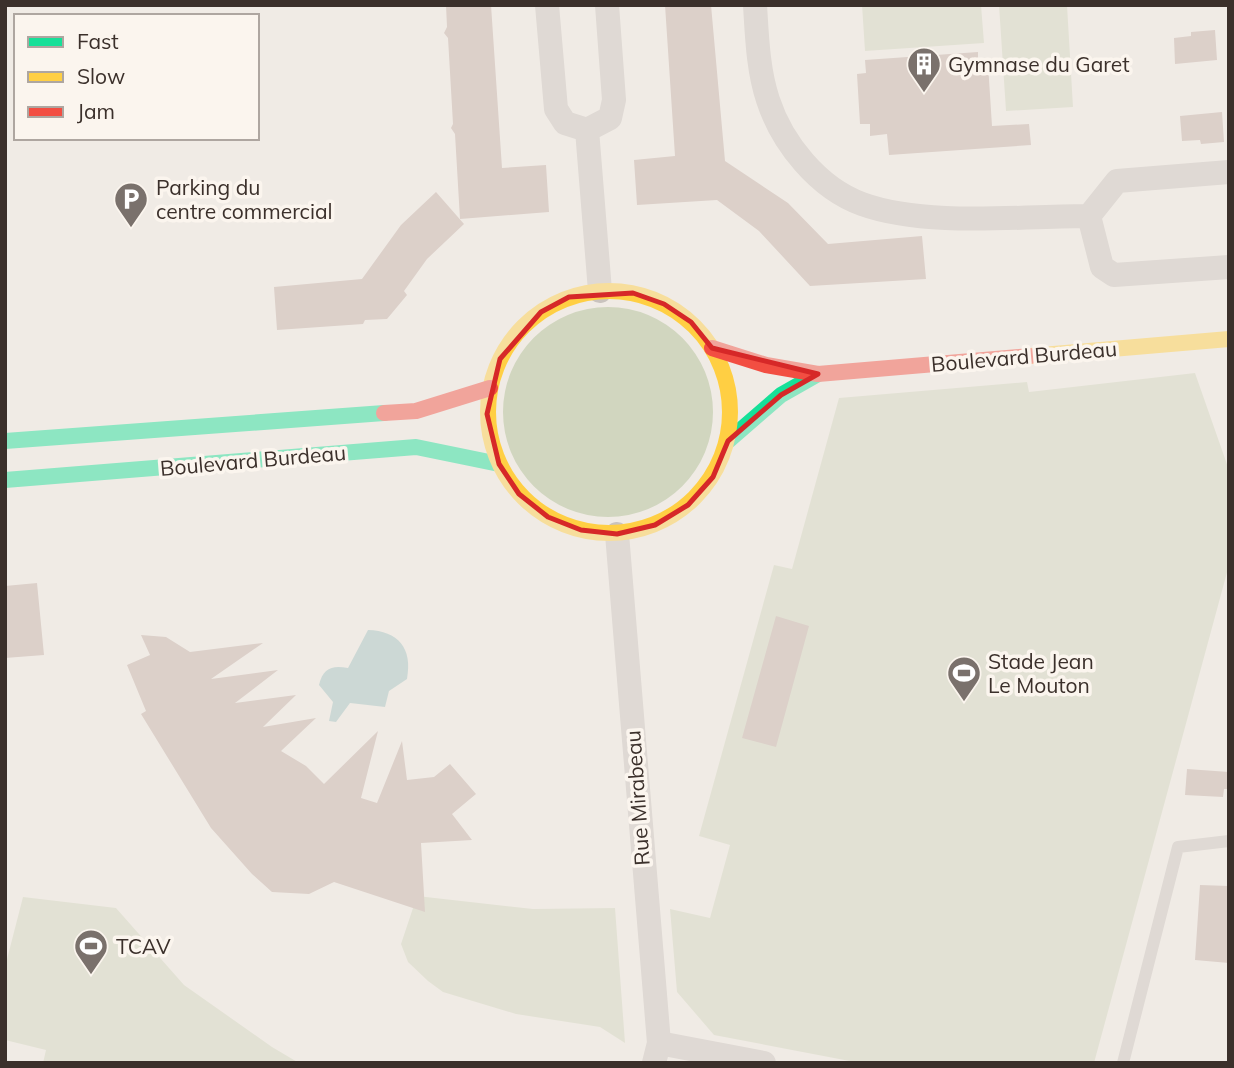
<svg xmlns="http://www.w3.org/2000/svg" width="1234" height="1068" font-family="Mulish,sans-serif">
  <style>
    .green { fill: #d1d6bf }
    .water { fill: #a1c2c1 }
    .building { fill: #c3afa7 }
    .lines { fill: none; stroke-linecap: round; stroke-linejoin: round }
    .lane { stroke: #c9c3be; stroke-width: 12 }
    .street { stroke: #c9c3be; stroke-width: 24 }
    .fast { stroke: #16e098; stroke-width: 16 }
    .slow { stroke: #ffcf43; stroke-width: 16 }
    .jam { stroke: #f24e42; stroke-width: 16 }
    .marked { fill: none; stroke: #d62828; stroke-width: 5; stroke-linejoin: round }
    .labels { text-anchor: middle; dominant-baseline: central; stroke-width: 7; stroke-linejoin: round; paint-order: stroke }
    .poi-label { font-size: 21px; fill: #3b302b; stroke: #fbf5ee; text-anchor: start }
    .street-label { font-size: 21px; fill: #3b302b; stroke: #fbf5ee }
  </style>
  <rect width="100%" height="100%" fill="#f0ebe5"/>
  <path class="green" d="M862 5H981L984 43 865 51Z
    M999 5H1067L1073 107 1006 111Z
    M503 412a105 105 0 1 1 210 0a105 105 0 1 1-210 0Z
    M1195 373 1229 470V565L1094 1063H860L714 1035 677 992 670 909 710 918 730 845 699 836 774 565 792 569 839 398 1027 382 1029 392Z
    M417 896 533 909 615 908 625 1043 600 1027 516 1014 443 992 428 981 408 962 401 944Z
    M23 897 116 908 184 985 272 1047 299 1063H43L46 1050 5 1040V967Z"/>
  <path class="water" d="M368 630C398 631 413 648 407 679L389 691 385 707 350 703 336 722 329 721 333 702 319 685C323 668 332 665 348 668Z"/>
  <path class="building" d="M446 5H491L502 168 546 165 549 212 460 219 455 134 451 128 453 124 448 38 444 33 447 27Z
    M665 5H711L725 161 788 203 828 244 922 236 926 279 810 286 759 231 717 200 637 205 634 160 675 156Z
    M1215 30 1217 60 1175 64 1174 38 1191 36V32Z
    M978 52V64H988L992 126 1029 124 1031 145 889 155 887 134 870 136V124H860L857 74 866 73 865 60Z
    M1222 112 1224 142 1201 144 1200 140 1182 141 1180 116Z
    M436 192 464 224 427 259 404 291 407 295 387 319 365 320 363 324 277 330 274 287 362 279 401 225Z
    M37 583 44 655 5 658V586Z
    M776 616 809 626 776 747 742 738Z
    M141 635 166 637 190 652 263 643 211 679 278 670 235 703 296 695 263 727 316 718 281 751 306 766 324 784 378 731 361 798 377 803 402 741 407 780 434 777 450 764 476 794 452 814 472 840 421 843 425 912 334 882 309 894 272 892 252 874 211 828 141 714 146 711 127 665 150 655Z
    M1187 769 1229 772V789H1224L1223 797 1185 795Z
    M1200 885 1229 886V963L1195 960Z"/>
  <g class="lines">
    <path class="lane" d="M1123 1063 1178 847 1229 841"/>
    <path class="street" d="M547 5 556 109 565 123 587 130 610 118 614 100 607 5
      M755 5C757 37 758 70 768 100 782 143 818 188 862 204 925 227 1021 216 1089 216
      M587 130 600 291
      M1229 172 1117 181 1089 216 1102 267 1114 275 1229 267
      M617 534 659 1043 654 1063
      M659 1043 764 1063"/>
    <path class="fast" d="M5 441 384 413
      M728 441 781 395 818 374
      M5 480 416 447 499 464"/>
    <path class="slow" d="M488 412a121 121 0 1 1 242 0a121 121 0 1 1-242 0Z
      M1030 356 1229 339"/>
    <path class="jam" d="M712 348 766 365 818 374 1030 356
      M384 413 416 411 490 388"/>
  </g>
  <path d="M0 0H1234V1068H0ZM633 293 664 304 691 322 712 348 818 374 781 395 728 441 713 477 688 505 655 525 617 534 581 530 548 517 519 494 499 464 487 414 500 359 541 312 569 297Z" fill="#f0ebe5" fill-opacity=".55" fill-rule="evenodd"/>
  <path class="marked" d="M633 293 664 304 691 322 712 348 818 374 781 395 728 441 713 477 688 505 655 525 617 534 581 530 548 517 519 494 499 464 487 414 500 359 541 312 569 297Z"/>
  <defs>
    <g id="building-pin" transform="scale(1.75)"><path d="M0 17L-7.5 6A9.5 9.5 0 1 1 7.5 6Z" fill="#7a716c" stroke="#fbf5ee"/><path d="M-4-6H4V6H1V3H-1V6H-4ZM-2.5-4.3h1.7v1.8h-1.7ZM.8-4.3h1.7v1.8H.8ZM-2.5-1h1.7V.8h-1.7ZM.8-1h1.7V.8H.8Z" fill="#fff"/></g>
    <g id="parking-pin" transform="scale(1.75)"><path d="M0 17L-7.5 6A9.5 9.5 0 1 1 7.5 6Z" fill="#7a716c" stroke="#fbf5ee"/><path d="M-3.5-5.5H1a3.5 3.5 0 0 1 0 7H-1V5.5H-3.5ZM-1-3.4V-.6H.8a1.4 1.4 0 0 0 0-2.8Z" fill="#fff"/></g>
    <g id="stadium-pin" transform="scale(1.75)"><path d="M0 17L-7.5 6A9.5 9.5 0 1 1 7.5 6Z" fill="#7a716c" stroke="#fbf5ee"/><path d="M0-5a6.5 5 0 1 0 0 10a6.5 5 0 1 0 0-10ZM-3.5-1.8h7v3.6h-7Z" fill="#fff"/></g>
  </defs>
  <g fill-rule="evenodd">
    <use href="#building-pin" x="924" y="64"/>
    <use href="#parking-pin" x="131" y="199"/>
    <use href="#stadium-pin" x="964" y="673"/>
    <use href="#stadium-pin" x="91" y="946"/>
  </g>
  <g class="labels">
    <g class="poi-label">
      <text x="948" y="64">Gymnase du Garet</text>
      <text x="156" y="187">Parking du<tspan x="156" dy="24">centre commercial</tspan></text>
      <text x="988" y="661">Stade Jean<tspan x="988" dy="24">Le Mouton</tspan></text>
      <text x="116" y="946">TCAV</text>
    </g>
    <g class="street-label">
      <text transform="translate(1024 356) rotate(-5)">Boulevard Burdeau</text>
      <text transform="translate(253 460) rotate(-5)">Boulevard Burdeau</text>
      <text transform="translate(637 798) rotate(-94)">Rue Mirabeau</text>
    </g>
  </g>
  <rect width="1234" height="1068" fill="none" stroke="#3b302b" stroke-width="14"/>
  <rect x="14" y="14" width="245" height="126" fill="#fbf5ee" stroke="#aea6a0" stroke-width="2"/>
  <rect x="28" y="37" width="35" height="10" fill="#16e098" stroke="#aea6a0" stroke-width="2"/>
  <text x="77" y="49" font-size="21" fill="#3b302b">Fast</text>
  <rect x="28" y="72" width="35" height="10" fill="#ffcf43" stroke="#aea6a0" stroke-width="2"/>
  <text x="77" y="84" font-size="21" fill="#3b302b">Slow</text>
  <rect x="28" y="107" width="35" height="10" fill="#f24e42" stroke="#aea6a0" stroke-width="2"/>
  <text x="77" y="119" font-size="21" fill="#3b302b">Jam</text>
</svg>
